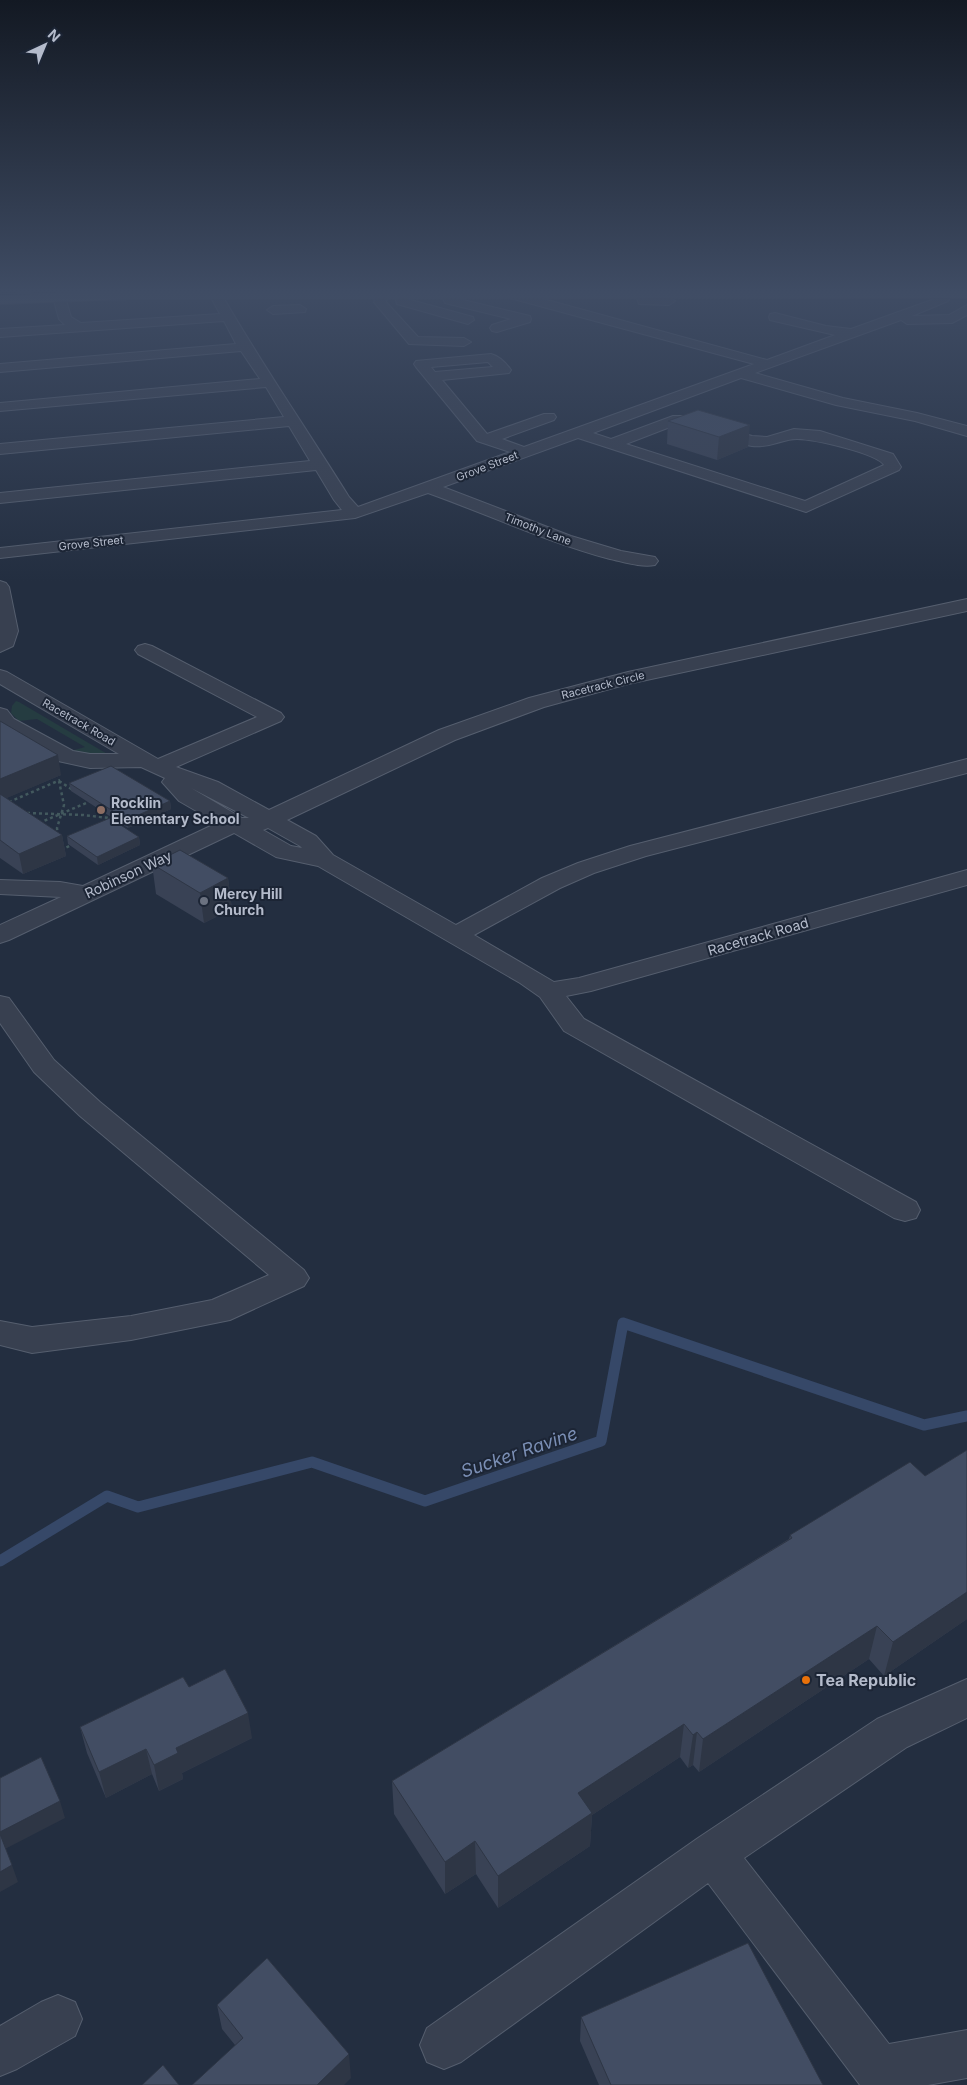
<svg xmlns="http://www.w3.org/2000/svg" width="967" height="2085" font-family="Inter,sans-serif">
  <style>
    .green { fill: #253c41 }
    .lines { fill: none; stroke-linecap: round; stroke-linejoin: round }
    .stream { stroke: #364868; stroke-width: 11 }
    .minor-casing { stroke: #555e6e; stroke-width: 2 }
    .major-casing { stroke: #414959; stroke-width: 2 }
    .path { stroke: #43595e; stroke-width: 2.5; stroke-dasharray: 3 3; stroke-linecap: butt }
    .minor { fill: #384050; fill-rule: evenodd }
    .major { fill: #555f70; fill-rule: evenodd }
    .wall { fill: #394255 }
    .shaded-wall { fill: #2e3645 }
    .building { fill: #424d63; stroke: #2e3645 }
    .education-dot { fill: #8d6e63; stroke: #1c2535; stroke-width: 2 }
    .worship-dot { fill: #6b7280; stroke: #1c2535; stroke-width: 2 }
    .food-dot { fill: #e8710a; stroke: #1c2535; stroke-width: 2 }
    .labels { text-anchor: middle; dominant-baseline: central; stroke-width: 4; stroke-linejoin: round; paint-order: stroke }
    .far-street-label { font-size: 11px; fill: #b4bbcb; stroke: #1c2535 }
    .poi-label { font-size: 14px; font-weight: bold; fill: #b4bbcb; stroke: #1c2535; text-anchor: start }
    .street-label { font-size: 14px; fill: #b4bbcb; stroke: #1c2535 }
    .near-poi-label { font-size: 16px; font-weight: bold; fill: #b4bbcb; stroke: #1c2535; text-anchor: start }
    .near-water-label { font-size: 18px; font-style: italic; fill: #7a8eb4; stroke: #1c2535 }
  </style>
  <rect width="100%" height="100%" fill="#232e40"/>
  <path class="green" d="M16 701 19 702 109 755H89L71 751 85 747 37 719 19 721 11 713 12 706Z"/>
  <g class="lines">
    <path class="stream" d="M0 1561 107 1496 138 1507 312 1462 425 1501 601 1441 623 1323 924 1425 967 1416"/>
    <g class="minor-casing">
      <path id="minor" d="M17 290H29L30 293 24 297 20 296Z
        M207 290H219C259 360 306 428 349 497L358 507 510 452 477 441 416 367 414 364 416 361 491 354C499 356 506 363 511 370L509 373 442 380 487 434 544 414H554L556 417 554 420 502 439 524 447 754 364 510 298 508 295 514 291 767 360 835 335 770 320 769 317 770 314 775 313 826 326 851 329 929 301 937 297 933 290H945L950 298 948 301 912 316 949 315 967 305V315L952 323 907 324 901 320 755 373 843 398 917 413 967 426V436L915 421 836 405 741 378 593 433 611 439 673 416H683L685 419 683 422 626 444 805 501 884 465C877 453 813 439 797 439 782 439 771 448 752 446 737 444 722 437 708 433L705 430 708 427 713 425 752 436 767 437 794 429 820 431 893 454 901 467 899 470 806 512 578 438 443 487 571 536 621 551 655 557 658 561 655 565C642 568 624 562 610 559 547 542 489 515 428 493L355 518 0 558V548L342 510 334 500 316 470 0 503V493L310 461 289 426 0 454V444L284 417 266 387 0 411V403L260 379 241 351 0 372V364L236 344 224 321 0 337V329L65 325 59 319 53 297 59 293 65 297 71 317 81 323 220 314ZM488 362 493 367 435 372 431 367Z
        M641 290 645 291 648 297H669L675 301 669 305 639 304 635 294Z
        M382 291 388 295 386 302 418 337 464 338 471 342 464 346 409 344 374 302 378 292Z
        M401 291 405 292 407 299 473 317 474 320 468 324 397 304 395 295Z
        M448 291 452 292 455 298 530 316 531 319 530 322 497 332 492 331 490 328 492 325 511 319 445 303 442 295Z
        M300 305 306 309 305 312 273 314 267 310 273 306Z
        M0 581 6 583 9 587 18 631 13 646 0 652Z
        M967 599V611L628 684 544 707 455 740 287 820 316 836 333 855 456 925 542 878 578 863 630 846 967 759V773L646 856 594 873 560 888 474 935 554 982 579 978 967 870V885L591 991 566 996 584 1019 916 1202 920 1210 916 1218 905 1221 894 1218 564 1031 540 997 520 983 318 866 276 857 234 833 9 940 0 943V925L61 897 0 894V880L60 882 83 886 217 823 179 801 162 782 165 778 141 767 90 768 58 761 0 728V708L7 710 14 719 73 751 90 754H119L0 684V670L7 672 158 759 257 717 138 654 135 650 138 646 145 644 152 646 281 713 284 717 281 721 176 767 218 782 269 810 439 730 529 698 628 672ZM191 788 249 818H242ZM268 828 300 846 302 848 291 846 263 830Z
        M0 996 9 998 54 1060 100 1102 304 1270 309 1278 304 1286 230 1320 131 1340 32 1353 0 1345V1321L32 1327 131 1316 212 1300 269 1275 80 1116 34 1072 0 1023Z
        M967 1679V1718L907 1747 744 1858 889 2044 967 2030V2078L928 2085H860L708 1883 461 2062 444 2069 427 2062 420 2045 427 2028 698 1838 877 1719Z
        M58 1995 75 2002 82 2019 75 2036 17 2069 0 2076V2026L41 2002Z"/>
    </g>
    <g class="major-casing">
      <path id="major" d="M967 290V298L129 299 0 304V296L129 291Z"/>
    </g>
    <path class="path" d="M59 781 73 790
      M9 802 60 780
      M27 813 83 815 118 819
      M39 823 91 801
      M58 836 57 828 64 805 59 781
      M61 848 63 849 74 844"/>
    <use href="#minor" class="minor"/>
    <use href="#major" class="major"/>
  </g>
  <path class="wall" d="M698 410 748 447 717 460 667 444 668 421Z
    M0 721 61 775 6 798 62 835 66 856 23 874 0 858Z
    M69 783 170 801 171 809 128 828 71 791Z
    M67 836 139 837 140 845 98 865 68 844Z
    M152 864 228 878 232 909 204 923 156 894Z
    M967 1450V1619L884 1676 869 1659 699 1772 693 1765 688 1768 680 1757 592 1815 590 1846 498 1908 476 1874 445 1894 394 1814 392 1781 789 1539 790 1535 925 1476Z
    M189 1687 252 1738 182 1773 183 1779 159 1791 152 1774 106 1798 87 1753 80 1727Z
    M217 2005 351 2078 235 2045 222 2029Z
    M581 2017 823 2085H599L580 2041Z"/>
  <path class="shaded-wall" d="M750 425 748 447 717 460 719 437Z
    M58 755 61 775 0 801V779Z
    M170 801 171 809 128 828 127 820Z
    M62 835 66 856 23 874 19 854Z
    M139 837 140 845 98 865 97 857Z
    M228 878 232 909 204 923 200 893Z
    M967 1592V1619L884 1676 893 1642Z
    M877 1626 869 1659 699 1772 703 1739Z
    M248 1713 252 1738 182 1773 183 1779 159 1791 154 1765 176 1748Z
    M684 1724 680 1757 592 1815 590 1846 498 1908V1876L578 1793Z
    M697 1732 693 1765 688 1768 693 1735Z
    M146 1749 152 1774 106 1798 99 1772Z
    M60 1801 65 1818 5 1849 0 1834V1832Z
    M475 1841 476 1874 445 1894V1862Z
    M12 1865 18 1882 0 1892V1872Z
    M349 2054 351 2078 344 2085H317Z"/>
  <path class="building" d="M698 410 750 425 719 437 668 421Z
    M0 721 58 755 0 779Z
    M111 766 170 801 127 820 69 783Z
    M0 794 62 835 19 854 0 840Z
    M110 818 139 837 97 857 67 836Z
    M180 850 228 878 200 893 152 864Z
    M967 1450V1592L893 1642 877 1626 703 1739 697 1732 693 1735 684 1724 578 1793 592 1813 498 1876 475 1841 445 1862 392 1781 792 1538 790 1535 910 1462 925 1476Z
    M225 1669 248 1713 176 1748 178 1753 154 1765 146 1749 99 1772 80 1727 183 1677 189 1687Z
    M41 1757 60 1801 0 1832V1778Z
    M0 1834 12 1865 0 1872Z
    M748 1943 823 2085H611L581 2017Z
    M267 1958 349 2054 317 2085H192L243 2038 217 2005Z
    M163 2065 179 2085H142Z"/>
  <linearGradient id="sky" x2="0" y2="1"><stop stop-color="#131923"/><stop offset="0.5" stop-color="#3f4c64"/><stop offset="1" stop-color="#3f4c64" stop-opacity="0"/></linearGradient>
  <rect width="967" height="582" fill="url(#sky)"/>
  <circle class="education-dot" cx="101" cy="810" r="5"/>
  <circle class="worship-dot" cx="204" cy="901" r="5"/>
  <circle class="food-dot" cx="806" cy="1680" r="5"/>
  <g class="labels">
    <g class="far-street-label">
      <text transform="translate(487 466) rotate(-21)">Grove Street</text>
      <text transform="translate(538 529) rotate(21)">Timothy Lane</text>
      <text transform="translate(91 543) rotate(-6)">Grove Street</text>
      <text transform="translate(603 685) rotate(-14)">Racetrack Circle</text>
      <text transform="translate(79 722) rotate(30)">Racetrack Road</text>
    </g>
    <g class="poi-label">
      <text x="111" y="802">Rocklin<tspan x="111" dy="16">Elementary School</tspan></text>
      <text x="214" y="893">Mercy Hill<tspan x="214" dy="16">Church</tspan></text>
    </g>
    <g class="street-label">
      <text transform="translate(128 874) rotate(-25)">Robinson Way</text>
      <text transform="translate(758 936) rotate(-16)">Racetrack Road</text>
    </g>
    <g class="near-poi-label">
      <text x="816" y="1680">Tea Republic</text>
    </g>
    <g class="near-water-label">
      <text transform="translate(519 1452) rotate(-19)">Sucker Ravine</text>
    </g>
  </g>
  <g transform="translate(45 45) rotate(44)" stroke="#1c2535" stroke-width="4" paint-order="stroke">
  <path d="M0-4L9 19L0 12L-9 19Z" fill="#b4bbcb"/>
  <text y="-8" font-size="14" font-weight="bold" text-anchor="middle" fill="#b4bbcb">N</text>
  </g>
</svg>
